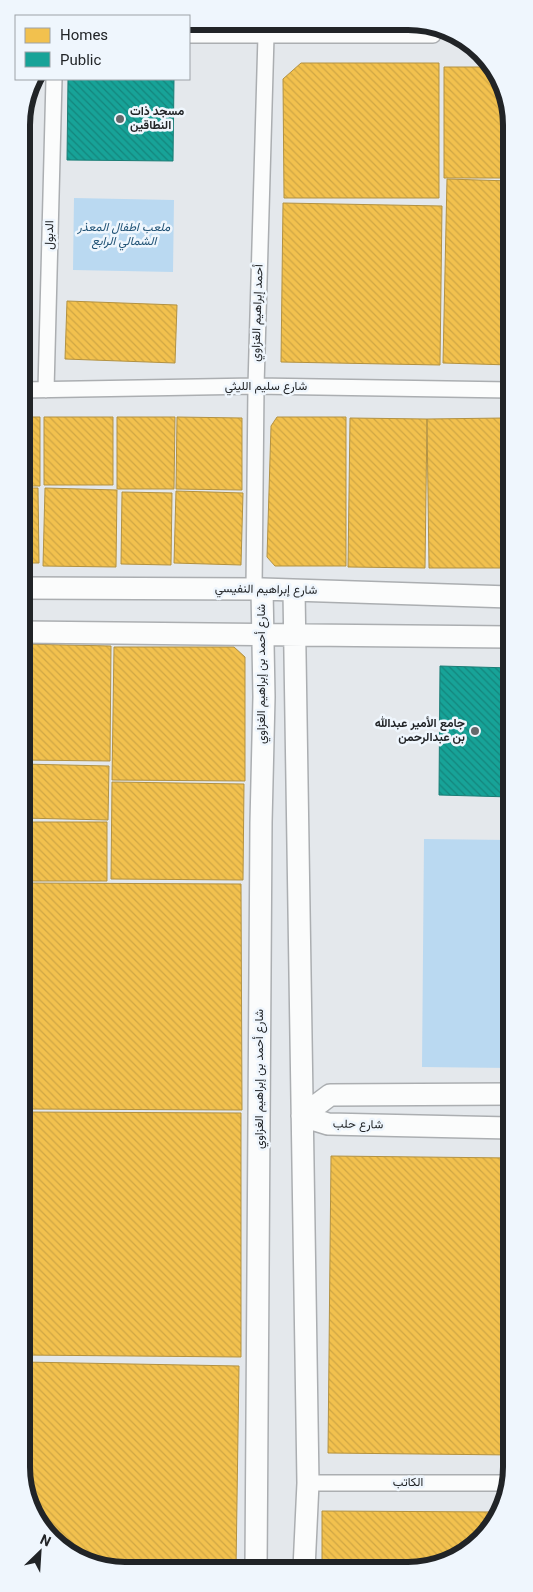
<svg xmlns="http://www.w3.org/2000/svg" width="533" height="1592" font-family="Georgia,Vazirmatn,serif">
  <style>
    .garden { fill: #bad9f1 }
    .homes { fill: url(#homes-back-hatch); stroke: #b39242 }
    .public { fill: url(#public-back-hatch); stroke: #1a7d76 }
    .lines { fill: none; stroke-linecap: round; stroke-linejoin: round }
    .street-casing { stroke: #abaeb1; stroke-width: 18 }
    .secondary-casing { stroke: #abaeb1; stroke-width: 24 }
    .street { stroke: #fbfcfc; stroke-width: 15 }
    .secondary { stroke: #fbfcfc; stroke-width: 21 }
    .poi-dot { fill: #65696c; stroke: #eff6fd; stroke-width: 2 }
    .labels { text-anchor: middle; dominant-baseline: central; stroke-width: 5; stroke-linejoin: round; paint-order: stroke }
    .poi-label { font-size: 12px; font-weight: bold; fill: #212427; stroke: #eff6fd; text-anchor: start }
    .park-label { font-size: 12px; font-style: italic; fill: #215376; stroke: #eff6fd }
    .street-label { font-size: 12px; fill: #212427; stroke: #eff6fd }
    .rim { fill: none; stroke: #212427; stroke-width: 6 }
  </style>
  <defs>
    <pattern id="homes-back-hatch" width="6" height="6" patternUnits="userSpaceOnUse" patternTransform="scale(1.25)"><rect width="6" height="6" fill="#f2c14e"/><path d="M-1 5l2 2M0 0l6 6M5-1l2 2" fill="none" stroke="#cfa644"/></pattern>
    <pattern id="public-back-hatch" width="6" height="6" patternUnits="userSpaceOnUse" patternTransform="scale(1.25)"><rect width="6" height="6" fill="#17a398"/><path d="M-1 5l2 2M0 0l6 6M5-1l2 2" fill="none" stroke="#14857c"/></pattern>
  </defs>
  <rect width="100%" height="100%" fill="#e4e8ec"/>
  <path class="garden" d="M74 198 174 200 173 272 73 270Z
    M424 839 511 840V1068L422 1067Z"/>
  <path class="homes" d="M301 63H439V198H284L283 79Z
    M444 67H490L510 105V178H444Z
    M447 179 510 181V365L443 363Z
    M283 203 442 206 440 365 281 362Z
    M67 301 177 305 175 363 65 359Z
    M22 417H40V486H22Z
    M44 417H113V485H44Z
    M117 417H175L174 489H117Z
    M177 417 242 418V490L176 489Z
    M277 417H346V566H275L267 557 271 426Z
    M350 418 427 419 425 568 348 567Z
    M504 418 505 568H429L427 419Z
    M509 419H510V568L507 567Z
    M22 488H38L39 563H22Z
    M45 488 117 490 116 567 43 566Z
    M176 491 243 493 241 565 174 563Z
    M122 492 172 493 171 565 121 564Z
    M22 644 111 646 110 761 22 760Z
    M114 647H234L245 657V781L112 780Z
    M22 764 109 766 108 820 22 818Z
    M112 782 244 784 243 880 111 879Z
    M22 822H107V881H22Z
    M22 883 241 884 242 1110 23 1109Z
    M23 1112 241 1113V1357L23 1355Z
    M331 1156 511 1158 512 1455 328 1453Z
    M23 1362 239 1366 236 1569H104L51 1540 23 1487Z
    M322 1511 496 1512 486 1535 428 1569H322Z"/>
  <path class="public" d="M68 79H174L173 161 67 160Z
    M440 666 511 668V797L439 795Z"/>
  <g class="lines">
    <g class="street-casing">
      <path id="street" d="M189 35H433
        M22 390 256 386 510 390
        M46 390 54 79
        M254 589 256 386 266 36
        M308 1483H508"/>
    </g>
    <g class="secondary-casing">
      <path id="secondary" d="M22 588 262 589 510 597
        M294 591 308 1483 304 1569
        M22 632 510 637
        M302 1116 330 1095 511 1094
        M302 1116 328 1124 511 1128
        M256 1569 261 823 264 697 262 589"/>
    </g>
    <use href="#street" class="street"/>
    <use href="#secondary" class="secondary"/>
  </g>
  <g class="poi-dot">
    <circle cx="120" cy="119" r="5"/>
    <circle cx="475" cy="731" r="5"/>
  </g>
  <g class="labels">
    <g class="poi-label">
      <text x="130" y="112">مسجد ذات<tspan x="130" dy="14">النطاقين</tspan></text>
      <text x="465" y="724" text-anchor="end">جامع الأمير عبدالله<tspan x="465" dy="14">بن عبدالرحمن</tspan></text>
    </g>
    <g class="park-label">
      <text x="124" y="228">ملعب اطفال المعذر<tspan x="124" dy="14">الشمالي الرابع</tspan></text>
    </g>
    <g class="street-label">
      <text transform="translate(50 235) rotate(-89)">الدبول</text>
      <text transform="translate(258 313) rotate(-88)">أحمد إبراهيم الغزاوي</text>
      <text x="266" y="387">شارع سليم الليثي</text>
      <text transform="translate(266 590) rotate(1)">شارع إبراهيم النفيسي</text>
      <text transform="translate(262 674) rotate(-90)">شارع أحمد بن إبراهيم الغزاوي</text>
      <text transform="translate(260 1079) rotate(-90)">شارع أحمد بن إبراهيم الغزاوي</text>
      <text transform="translate(358 1125) rotate(1)">شارع حلب</text>
      <text x="408" y="1483">الكاتب</text>
    </g>
  </g>
  <path d="M0 0H533V1592H0ZM125 30H408A95 95 0 0 1 503 125V1467A95 95 0 0 1 408 1562H125A95 95 0 0 1 30 1467V125A95 95 0 0 1 125 30Z" fill="#eff6fd" fill-rule="evenodd"/>
  <path class="rim" d="M125 30H408A95 95 0 0 1 503 125V1467A95 95 0 0 1 408 1562H125A95 95 0 0 1 30 1467V125A95 95 0 0 1 125 30Z"/>
  <rect x="15" y="15" width="175" height="65" fill="#eff6fd" stroke="#9da2a7"/>
  <rect x="25" y="28" width="25" height="15" fill="#f2c14e" stroke="#9da2a7"/>
  <text x="60" y="40" font-size="15" fill="#212427">Homes</text>
  <rect x="25" y="52" width="25" height="15" fill="#17a398" stroke="#9da2a7"/>
  <text x="60" y="65" font-size="15" fill="#212427">Public</text>
  <g transform="translate(40 1552) rotate(25)" stroke="#eff6fd" stroke-width="4" paint-order="stroke">
  <path d="M0-4L9 19L0 12L-9 19Z" fill="#212427"/>
  <text y="-8" font-size="14" font-weight="bold" text-anchor="middle" fill="#212427">N</text>
  </g>
</svg>
